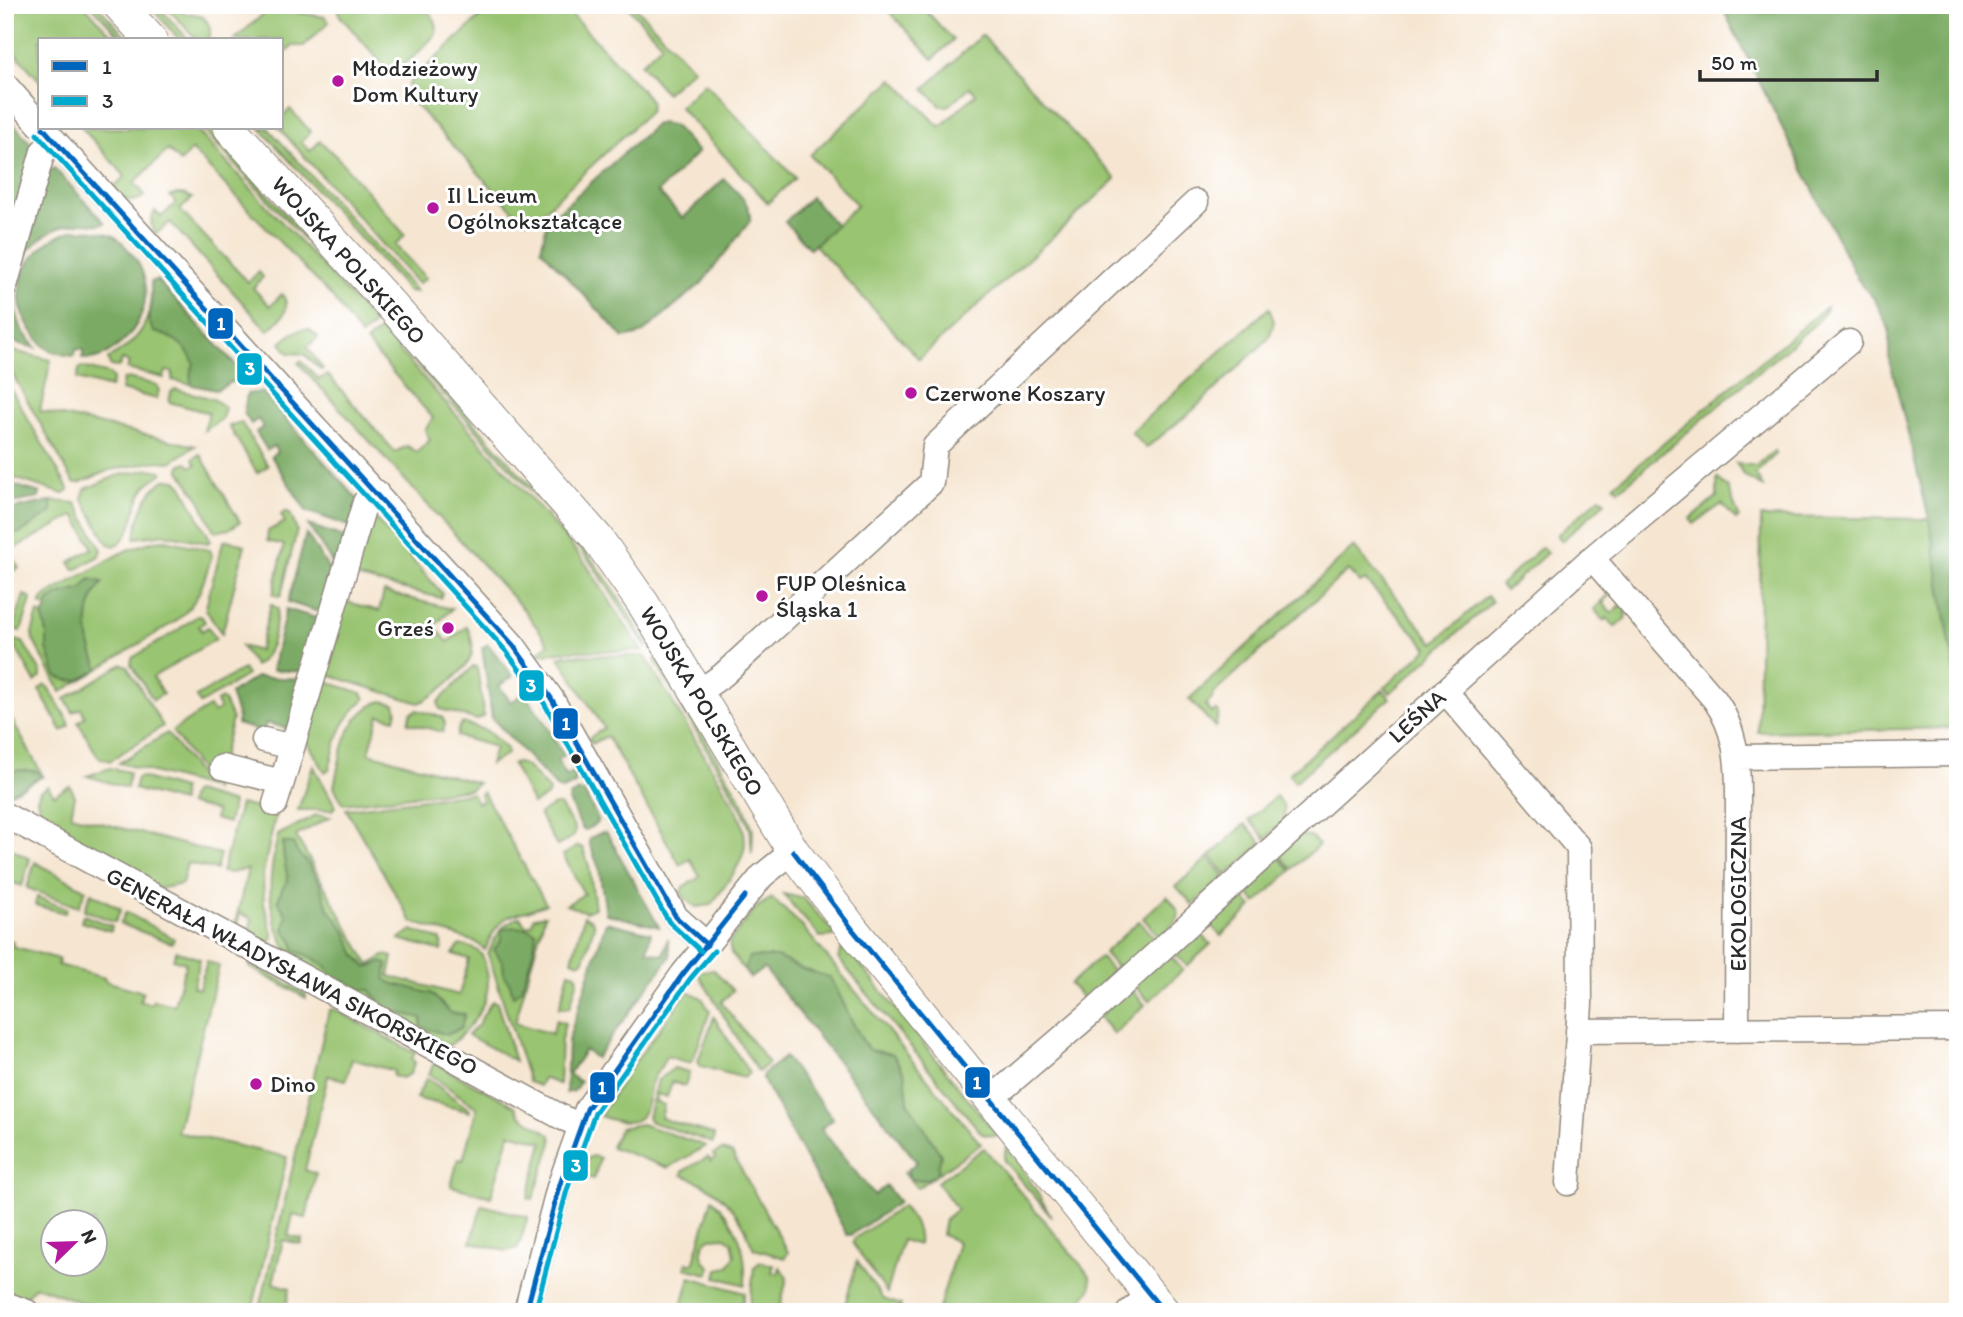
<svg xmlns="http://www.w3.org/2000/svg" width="1963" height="1317" font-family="Itim,sans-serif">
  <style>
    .green { fill: #99c471; stroke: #62784e; stroke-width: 2; fill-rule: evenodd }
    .forest { fill: #7aaa63; stroke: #526a47; stroke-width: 2 }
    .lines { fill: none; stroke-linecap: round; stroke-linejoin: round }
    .minor-casing { stroke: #90887e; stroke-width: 27 }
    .major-casing { stroke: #90887e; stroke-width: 34 }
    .minor { stroke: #fff; stroke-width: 24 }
    .major { stroke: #fff; stroke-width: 32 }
    .bus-1-casing { stroke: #fff; stroke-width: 10 }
    .bus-2-casing { stroke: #fff; stroke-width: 10 }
    .bus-1 { stroke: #0065bd; stroke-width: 5 }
    .bus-2 { stroke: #00a9ce; stroke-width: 5 }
    .poi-dot { fill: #b5179e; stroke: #fff; stroke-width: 2.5 }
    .bus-dot { fill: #2b2b2b; stroke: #fff; stroke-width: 2.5 }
    .labels { text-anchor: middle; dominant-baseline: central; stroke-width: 6; stroke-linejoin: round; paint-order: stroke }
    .poi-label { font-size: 23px; fill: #2b2b2b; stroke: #fff; text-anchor: start }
    .street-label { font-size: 23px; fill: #2b2b2b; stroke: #fff }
    .line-badge { stroke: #fff; stroke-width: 2.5 }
    .badge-label { font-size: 19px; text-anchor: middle; font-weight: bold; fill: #fff }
  </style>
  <rect width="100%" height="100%" fill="#fff"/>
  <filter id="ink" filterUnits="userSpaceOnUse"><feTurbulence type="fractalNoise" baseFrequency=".0143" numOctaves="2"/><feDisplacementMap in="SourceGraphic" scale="14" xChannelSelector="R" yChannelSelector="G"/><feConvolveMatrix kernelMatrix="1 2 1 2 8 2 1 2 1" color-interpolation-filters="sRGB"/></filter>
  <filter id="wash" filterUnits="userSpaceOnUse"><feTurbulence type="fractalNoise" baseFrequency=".00686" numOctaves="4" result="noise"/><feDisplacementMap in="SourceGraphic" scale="28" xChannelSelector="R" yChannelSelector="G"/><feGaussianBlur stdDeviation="1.57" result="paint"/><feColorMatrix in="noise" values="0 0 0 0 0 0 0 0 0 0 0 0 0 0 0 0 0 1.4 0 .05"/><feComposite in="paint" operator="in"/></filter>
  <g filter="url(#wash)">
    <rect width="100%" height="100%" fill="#f6e6d1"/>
    <path class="green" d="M5 5H84L116 40H40V81L5 42Z
      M91 5H97L129 40H123Z
      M149 5H157L189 40H180Z
      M165 5H176L184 14C197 12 204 15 210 27V36L205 40H197Z
      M338 5H422C430 14 441 22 435 35 423 47 402 75 384 66L340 16Z
      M493 5H563L648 97 651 104 649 112 536 218 528 221 520 218 410 99 407 90 409 83Z
      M626 5H634L693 69 666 93 641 64 662 44Z
      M883 5H921L953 40 933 59Z
      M270 8 325 17 329 22 304 46H293L282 56V40H234Z
      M982 35 1116 179 919 359 815 245 857 205 810 155 893 79 940 127 976 94 970 87 948 106H941L924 89Z
      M705 83 795 178 768 203 679 107Z
      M290 109 311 132 301 142 310 151 320 141 338 158 405 235 395 245 426 278 418 284 279 128H282V117Z
      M82 128H195L373 321 374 325 361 336 332 297 192 150 180 162 168 150 134 183 145 195C132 207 123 198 113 188L125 176Z
      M202 128H208L379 317 376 318Z
      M260 128H268L417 292 408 291Z
      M177 194H183L192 198 180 210 248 282 259 272 263 277 253 288 270 306 282 294C293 310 280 320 268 331L170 222 156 234C150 226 150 220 155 211L161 217 176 203 170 196Z
      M157 280 245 375 216 390 172 380 173 372 166 371 164 378 127 369 129 362 122 360 119 367 110 366 108 359C141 340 153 321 151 282Z
      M1826 307 1825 312 1816 323 1619 490 1614 485Z
      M1269 308 1274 321 1269 338 1191 412 1146 448 1131 432Z
      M388 326 548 505 583 547 613 588 649 646 646 647 601 577 567 531 386 330Z
      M303 329H309L318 337 307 347 323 369 321 370 304 354 289 353 281 343 293 333Z
      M379 331H382L563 535 586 564 642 651H568L535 655 549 644 524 610 298 363 301 361 319 379 328 375 395 452 407 446 417 452 430 440 425 430 433 418 366 342Z
      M5 349 51 360 40 411 195 446 171 462 157 461 110 470 79 483H74L5 361Z
      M82 367 110 374 113 379 110 388 77 379 79 369Z
      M127 378 157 385 159 389 157 399 121 390 123 380Z
      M6 381 69 490 63 494 5 475Z
      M175 389 213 399 225 407 222 419 204 431 209 413 169 402 171 392Z
      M241 422 268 466 257 473 229 426Z
      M1774 451 1776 454 1755 474 1764 488 1745 476 1736 463 1756 466Z
      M200 454 240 522 229 529 216 532 213 529 201 502 180 471V465L187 462 191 467 196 465 193 459Z
      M150 469 162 471V474C157 477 152 480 148 484 130 503 139 532 115 546L108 544 82 498 85 489 116 476Z
      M1717 478 1728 488 1739 517 1736 520 1722 504 1694 524 1690 519 1717 497Z
      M167 479 176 480 182 486 211 541 208 543 165 534 135 538C138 517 146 489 167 479Z
      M1600 497 1605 502 1562 541 1557 535Z
      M51 501 76 503 102 550 99 556 77 569H73L70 562 93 548 75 515 10 551 19 568 12 572 5 571V511Z
      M285 511 290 513 297 530 281 596 273 595 284 545 267 541 268 531 285 522 281 515Z
      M374 517 442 593 441 598 351 576 370 520Z
      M1761 517 1929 519 1958 690V728L1758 732Z
      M166 540 210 550 212 555C203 584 200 601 176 621L61 692 33 640 32 633 38 613 44 615 47 607 40 604 44 597 125 551 153 541Z
      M227 540 245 545 222 634C217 626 210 618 206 609 205 605 221 552 223 542Z
      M1354 547 1434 643 1487 596 1492 602 1390 693 1385 687 1428 648 1365 580 1360 583 1348 570 1213 694 1212 699 1205 705 1212 713 1216 710 1219 713 1215 727 1189 699Z
      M1542 547 1547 553 1505 591 1500 585Z
      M1615 589 1603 603 1612 613 1625 601 1626 618 1615 627 1607 618 1604 621 1594 609Z
      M384 592 452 609 434 626 448 642 467 626C471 635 475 649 470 659 464 672 432 698 419 703L325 674 344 601 379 611Z
      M24 595 30 597 31 600 21 631 13 629Z
      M271 604 278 609C274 630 274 654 255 666L241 646 259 651Z
      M197 616 202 617 205 622 199 626 202 631 208 627 216 639 153 677 163 694 153 700 131 664 132 658 175 632Z
      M11 639 23 642 41 672V677L35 682Z
      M567 655 645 656 737 810C751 841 746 856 727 883 722 890 717 898 710 905L696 907 685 899 681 892 683 887 700 877 690 859 680 865 607 736 592 744 589 738 604 728 559 657Z
      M657 657 744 805 753 830 752 854 750 829 743 811 655 661Z
      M122 664 127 666 163 726 110 761 98 757 78 722 85 717 81 708 73 712 65 699Z
      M474 666 477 667 484 716 477 720 440 709 438 702Z
      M243 669 247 675 200 704 196 697Z
      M324 681 362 693 365 699C338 724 338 735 329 770L325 772 303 735Z
      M45 685 48 687 69 722V726L62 731 39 690Z
      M1383 690 1390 698 1295 782 1289 774Z
      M221 699 224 701 232 719 214 790 172 731 209 707 214 713 220 709 216 702Z
      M382 701 395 704 397 710 395 719 379 715 369 753 478 783 471 789 343 804 334 787C341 754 345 713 382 701Z
      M5 707 43 776 5 796Z
      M417 710 442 717 445 723 443 732 408 723 411 713Z
      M463 723 487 731 507 749V754L490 764 495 747 457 736 459 726Z
      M167 733 208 787 119 763Z
      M518 763 526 766 549 790 548 795 533 804 512 764Z
      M313 765 336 807 332 810H298Z
      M110 768 129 772 127 788 87 776Z
      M141 777 182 789 181 802 134 789 137 778Z
      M48 786 54 795 70 786 75 796 71 815 220 854 216 870 187 863 182 884 159 889 43 825 37 799 40 791Z
      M195 792 233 803 228 823 215 819 216 811 188 804 192 793Z
      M483 792 546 904C509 920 502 908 485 950L476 942 412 922 346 809 472 793 477 803 482 801 480 794Z
      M1276 796 1284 807V820L1266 839 1249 820Z
      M240 804 276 813 263 873 264 903 273 937 267 947 248 937 252 919 240 913 236 930 234 928 248 869 230 873 222 872Z
      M554 805H560L575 829 574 836 557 846 539 814Z
      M316 815 330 817 296 836 369 965 386 955 393 957 389 976 459 995 469 959 453 954 460 945C465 946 472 947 476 950 483 953 484 960 486 968 495 999 472 1027 449 1046L293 962C266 915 266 886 278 835Z
      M1245 824 1262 843 1227 875 1210 856Z
      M1296 835 1310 836 1319 845 1292 869 1276 851Z
      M578 846 583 848 589 866 595 908 586 912 566 905 584 894 563 855Z
      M8 847 30 859 22 886 5 880V856Z
      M1274 852 1291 871 1256 903 1239 884Z
      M1208 858 1225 877 1193 905 1176 886Z
      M35 862 86 890 78 907 27 888Z
      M1235 888 1252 907 1221 936 1204 917Z
      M91 893 121 909 115 922 84 910Z
      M783 894 803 898 836 934 833 936 820 937Z
      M1167 896C1187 918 1179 918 1160 937L1143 918Z
      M37 897 67 909 65 913 35 905Z
      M772 898 801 925 981 1144 917 1188 904 1173 917 1162 764 968 750 978 731 953 729 942 757 907Z
      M126 912 174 939 172 943 120 924Z
      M83 915 112 926 111 931 81 922Z
      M545 915 515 1023 552 1034 556 1020 565 1023 561 1040 559 1084 543 1078 539 1086 529 1082 488 954C496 936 500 924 520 917L526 926 532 924 534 917Z
      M584 916 592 920 594 926 584 960 579 963 572 960Z
      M1139 921 1157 940 1121 972 1104 953Z
      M412 930 441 940 442 951 399 939Z
      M1198 931 1211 944 1187 966 1169 948Z
      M5 939 13 941 12 946 59 959 58 965 105 978V981L143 992 140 1001 152 1004 153 1000 174 1005 186 963 173 959 176 951 200 959 193 987 199 989 207 961 219 966 177 1132 287 1157 252 1312H108L36 1286 21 1301 5 1297V1282L8 1278 5 1277ZM52 1222H94V1264H52Z
      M844 944 997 1135 995 1136 982 1134 838 958Z
      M1166 951 1183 970 1149 1001 1131 982Z
      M1100 957 1117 976 1087 1003 1070 984Z
      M251 963 306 994V998L249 967Z
      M714 970 733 991 721 1002 769 1063 758 1072 699 975 702 971Z
      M569 972 576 974 578 979 570 1007 559 1008Z
      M1130 988 1145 1005 1114 1034 1099 1017Z
      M688 991 702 998 710 1011 693 1060 689 1063 666 1056C662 1069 656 1071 652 1081 648 1091 649 1105 643 1114 634 1128 612 1120 600 1116L626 1074Z
      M494 1001 497 1003 515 1061 468 1035 478 1025 490 1003Z
      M334 1009 415 1053 412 1059 415 1062 410 1074 402 1078 393 1076 394 1071 352 1059 346 1080 328 1076 305 1170 316 1174 306 1218 293 1215 288 1236 302 1239 301 1244 283 1240 273 1283 290 1288 285 1312H259L329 1010Z
      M714 1017 749 1073 744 1078 700 1066 698 1061Z
      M434 1063 515 1106 520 1115 551 1135 552 1143 533 1199 528 1198 543 1142 510 1133 491 1197 451 1186 458 1159 463 1160 477 1108 429 1074Z
      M674 1068 689 1072 685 1086 672 1082 667 1097 658 1094 655 1102 664 1105 661 1118 714 1135 713 1143 651 1122 648 1117 658 1080Z
      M427 1078 470 1110V1112L416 1098Z
      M641 1124 706 1146 668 1168 611 1147 620 1128Z
      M1006 1146 1018 1161 1052 1217 1004 1161Z
      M984 1148 1090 1276 1091 1288 1073 1312H938L958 1242 942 1235 945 1219 957 1209 937 1182Z
      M722 1150 732 1153 788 1252 785 1258 754 1249C750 1242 748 1235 745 1228 731 1202 710 1184 682 1175L683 1171 708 1157 711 1161 715 1158 713 1154Z
      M592 1156 600 1158 594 1179 576 1174 580 1162Z
      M712 1199C738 1223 747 1250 745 1285L716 1277 718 1269 728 1267 735 1255 732 1242 725 1237 710 1238C699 1246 699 1259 711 1267L708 1274 685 1268 687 1262 693 1264Z
      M482 1205 528 1217 518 1248 506 1251 471 1242Z
      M902 1206C912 1218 920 1228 918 1245L902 1240 887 1293 853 1244 854 1239Z
      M857 1261 883 1299 901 1305 899 1312H843Z
      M760 1262 774 1265 772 1272 778 1274 780 1267 787 1278 779 1312H749L754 1267Z
      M690 1277 745 1293 740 1312H680Z"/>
    <path class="forest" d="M1721 5H1958V690L1929 519 1889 357V329L1875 300 1858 280Z
      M5 114 35 148 14 227 5 224Z
      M661 123 674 126 698 152 658 192 683 218 724 179C736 191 752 203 750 221L702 283 641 334 624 338 541 249 547 222 655 125Z
      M54 168 105 223C98 226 91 223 83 223 55 224 39 238 22 257L45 173Z
      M811 197 836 225 810 249 785 222Z
      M74 230C87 230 100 230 112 235 120 239 125 246 131 253 158 284 145 329 112 350 103 356 94 361 82 358L84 350 76 349 74 356C65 355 55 354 48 349 40 344 35 336 30 328 3 286 31 242 74 230Z
      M157 280 245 375 216 390 192 385 190 375 194 363C185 344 174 337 154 332L148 320 151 309V282Z
      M11 296 22 330 36 348 8 341C1 327 7 311 11 296Z
      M262 392 360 502 351 527 306 511 271 456 277 452 274 446 267 450 256 432 263 427 258 419 251 424 244 413 247 394Z
      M7 483 40 493 39 498 5 504Z
      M51 501 52 512 20 533H10L5 536V511Z
      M308 525 347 538 338 572Z
      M306 533 335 579 325 614 288 602Z
      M90 579 103 582C82 608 85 640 99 669 81 680 76 685 56 676L47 649V634L43 618 49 601 61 594 82 589Z
      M286 609 323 620 307 672 272 670Z
      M488 644 513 676 499 686 511 702 524 693 542 718 564 756 557 760 566 776 573 772 576 778 575 784 563 790 558 789 492 718 482 648Z
      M256 677 305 679 290 729 266 723 263 732 237 724 238 718 230 694Z
      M18 770 36 771 43 776 5 796V773Z
      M579 791 584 792 598 819 597 823 586 830 582 829 569 801 570 796Z
      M602 832 607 833 659 927 606 914 599 868 589 843 590 838Z
      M283 843H293L298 854 306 861 320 884 328 908 345 930 356 955 367 968 381 962 387 964 385 979C394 985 398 985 408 987 417 989 420 992 431 993L451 1013 465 1014 461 1028 447 1035C438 1031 430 1031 421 1026L422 1018 387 1010 370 990H362L333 977 326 966 307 955 294 951 293 941 284 930 287 916 278 901 282 889 288 880C286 868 282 855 283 843Z
      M606 922 651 933 647 951 663 955 668 938 670 957 596 1058 585 1050 569 1074 580 1082 574 1091 566 1093 568 1041Z
      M514 927 527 928 536 932C536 952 526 970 522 989L513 996 510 984 504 976 503 963 494 950 501 940V930Z
      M749 957H777L802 969 830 977C845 1002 851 1026 869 1050L893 1054 905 1074 908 1102 941 1155 937 1175 923 1180 909 1179 908 1170 917 1162 764 968 750 978 744 970Z
      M785 1057 833 1119 821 1129 874 1195 886 1186 899 1202 851 1235H847L762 1078 763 1074Z"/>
  </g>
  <g filter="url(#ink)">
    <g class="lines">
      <g class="minor-casing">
        <path id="minor" d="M5 85 40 125
          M43 128 513 645 551 698 676 917 707 945
          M5 286 43 151 54 140
          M1592 558 1715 700C1735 729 1738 758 1738 793L1737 1030
          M1445 691 1579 848 1580 1004 1568 1183
          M697 693 723 675 931 483 935 446 1196 202
          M264 740 292 747
          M1738 757 1958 754
          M222 767 282 782 365 502 376 492
          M275 804 282 782
          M5 815 563 1118 580 1125
          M1578 1031 1958 1028
          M992 1098 1090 1014 1592 558 1849 342
          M5 1304 27 1312
          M526 1312 559 1187 587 1109 683 974 762 876 793 851
          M1129 1312 1150 1295"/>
      </g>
      <g class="major-casing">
        <path id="major" d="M119 5 151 40
          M230 128 419 336 597 538 644 605 793 851 853 930 1164 1312"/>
      </g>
      <use href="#minor" class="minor"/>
      <use href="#major" class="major"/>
      <g class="bus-1-casing">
        <path id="bus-1" d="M43 128 513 645 551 698 676 917 707 945
          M793 851 853 930 1164 1312
          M526 1312 559 1187 587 1109 683 974 745 896"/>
      </g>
      <g class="bus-2-casing">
        <path id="bus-2" d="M37 134 506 651 544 703 669 922 701 951
          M535 1312 567 1190 595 1113 690 979 714 951"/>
      </g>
      <use href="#bus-1" class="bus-1"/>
      <use href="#bus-2" class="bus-2"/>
    </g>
  </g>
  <g class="poi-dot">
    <circle cx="338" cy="81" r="7"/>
    <circle cx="433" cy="208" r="7"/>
    <circle cx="911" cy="393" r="7"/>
    <circle cx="762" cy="596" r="7"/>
    <circle cx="448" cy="628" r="7"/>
    <circle cx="256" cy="1084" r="7"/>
  </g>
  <circle class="bus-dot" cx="576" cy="759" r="6"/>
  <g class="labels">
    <g class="poi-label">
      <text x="352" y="68">Młodzieżowy<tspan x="352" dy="26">Dom Kultury</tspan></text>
      <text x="447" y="195">II Liceum<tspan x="447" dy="26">Ogólnokształcące</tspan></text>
      <text x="925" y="393">Czerwone Koszary</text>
      <text x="776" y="583">FUP Oleśnica<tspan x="776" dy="26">Śląska 1</tspan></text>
      <text x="434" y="628" text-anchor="end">Grześ</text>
      <text x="270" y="1084">Dino</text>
    </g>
    <g class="street-label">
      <text transform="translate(349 260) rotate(48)">WOJSKA POLSKIEGO</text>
      <text transform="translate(702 701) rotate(59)">WOJSKA POLSKIEGO</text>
      <text transform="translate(1417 716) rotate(-42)">LEŚNA</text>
      <text transform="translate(1738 894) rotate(-90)">EKOLOGICZNA</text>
      <text transform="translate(292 971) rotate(28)">GENERAŁA WŁADYSŁAWA SIKORSKIEGO</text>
    </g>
  </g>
  <g class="line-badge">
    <rect x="207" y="307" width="27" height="33" rx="7" fill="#0065bd"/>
    <rect x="236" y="352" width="27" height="34" rx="7" fill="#00a9ce"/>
    <rect x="518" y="669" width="27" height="33" rx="7" fill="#00a9ce"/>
    <rect x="552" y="707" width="27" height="33" rx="7" fill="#0065bd"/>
    <rect x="964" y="1066" width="27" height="33" rx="7" fill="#0065bd"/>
    <rect x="589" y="1071" width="27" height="33" rx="7" fill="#0065bd"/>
    <rect x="562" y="1149" width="27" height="33" rx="7" fill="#00a9ce"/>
  </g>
  <g class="badge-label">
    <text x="221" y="330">1</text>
    <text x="250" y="375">3</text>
    <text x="531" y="692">3</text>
    <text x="566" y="730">1</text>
    <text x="977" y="1089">1</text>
    <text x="602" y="1094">1</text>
    <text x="576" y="1172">3</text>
  </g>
  <rect width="1963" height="1317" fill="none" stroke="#fff" stroke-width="28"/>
  <rect x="38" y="38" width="245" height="91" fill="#ffffff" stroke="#aaaaaa" stroke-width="2"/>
  <rect x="52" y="61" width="35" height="10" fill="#0065bd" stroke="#aaaaaa" stroke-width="2"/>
  <text x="102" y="74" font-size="21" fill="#2b2b2b">1</text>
  <rect x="52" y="96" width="35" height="10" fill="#00a9ce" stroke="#aaaaaa" stroke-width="2"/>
  <text x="102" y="108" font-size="21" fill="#2b2b2b">3</text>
  <g transform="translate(74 1243) rotate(67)"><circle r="33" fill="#ffffff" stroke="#aaaaaa" stroke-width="2"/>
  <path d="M0-5L12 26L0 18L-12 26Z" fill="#b5179e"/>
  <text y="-10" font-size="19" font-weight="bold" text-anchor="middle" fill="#2b2b2b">N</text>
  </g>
  <path d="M1700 70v10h177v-10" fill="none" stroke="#2b2b2b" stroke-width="3.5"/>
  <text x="1711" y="70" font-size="21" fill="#2b2b2b" stroke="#ffffff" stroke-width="5" paint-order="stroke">50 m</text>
</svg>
